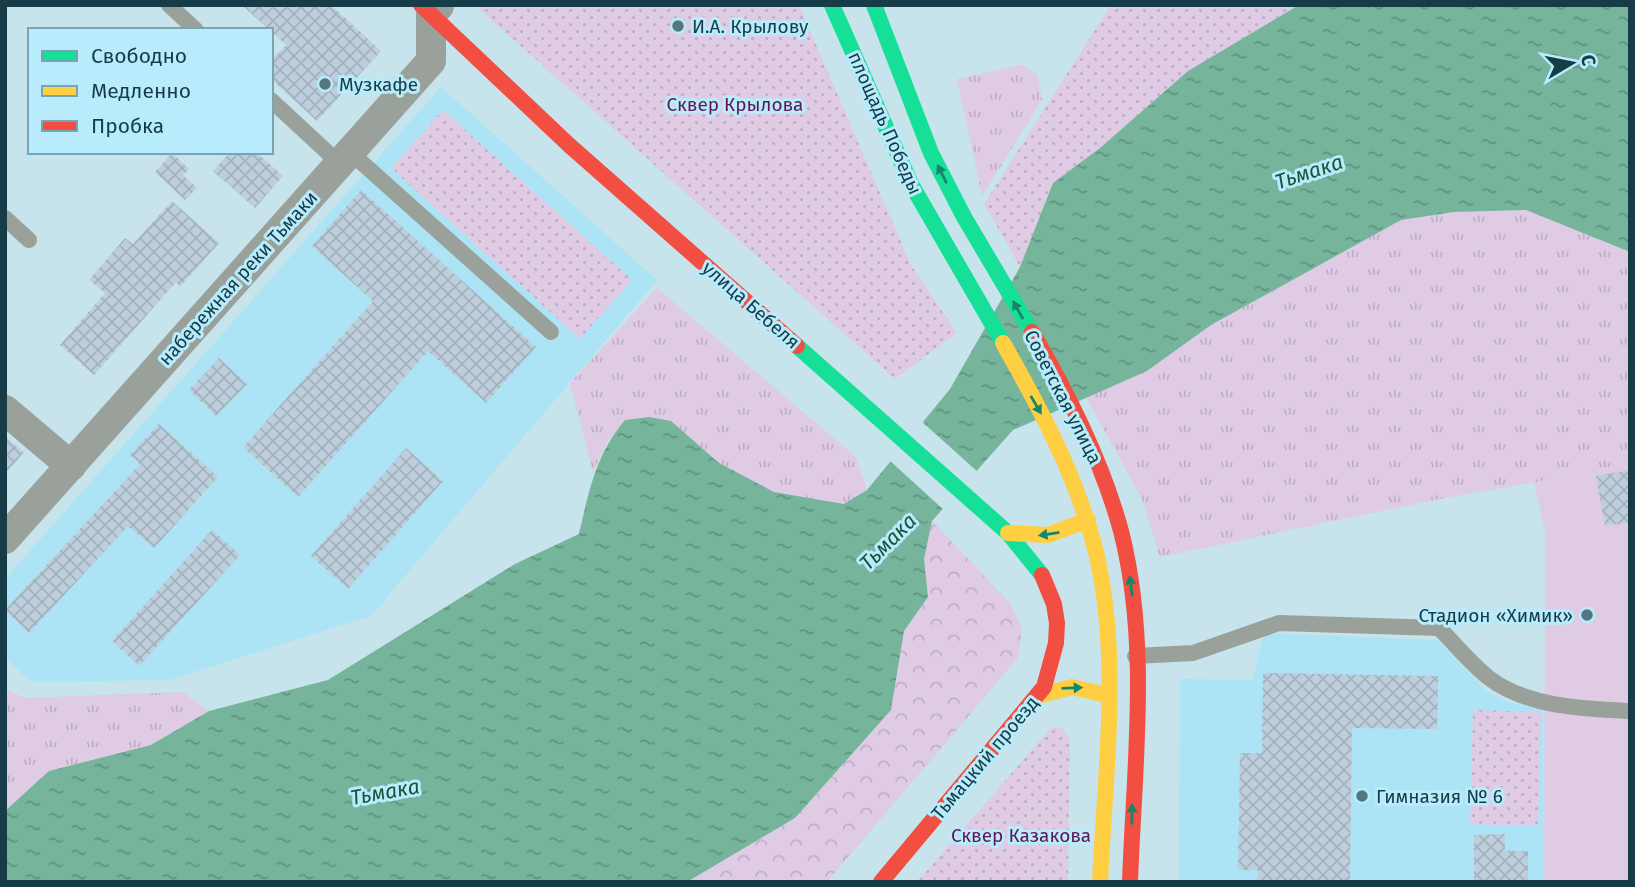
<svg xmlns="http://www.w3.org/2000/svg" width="1635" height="887" font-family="'Fira Sans',sans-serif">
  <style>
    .built { fill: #ace4f5 }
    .grass { fill: url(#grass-tufts) }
    .forest { fill: url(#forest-crowns) }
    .park { fill: url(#park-dots) }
    .pitch { fill: #e0cbe5 }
    .water { fill: url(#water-ripples) }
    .pier { fill: #c7e3ec }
    .building { fill: url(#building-cross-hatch) }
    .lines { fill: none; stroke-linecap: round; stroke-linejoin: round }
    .lane { stroke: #9aa19b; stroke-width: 16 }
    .street { stroke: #9aa19b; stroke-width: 30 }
    .fast { stroke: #16e098; stroke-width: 16 }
    .slow { stroke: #ffcf43; stroke-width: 16 }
    .jam { stroke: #f24e42; stroke-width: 16 }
    .oneway { fill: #15866b }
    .poi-dot { fill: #537681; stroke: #b8ebfb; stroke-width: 2.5 }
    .labels { text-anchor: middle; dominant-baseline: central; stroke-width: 6; stroke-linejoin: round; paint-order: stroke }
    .poi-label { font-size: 19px; fill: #153c47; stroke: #b8ebfb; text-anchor: start }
    .park-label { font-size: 19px; fill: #621651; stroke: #b8ebfb }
    .street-label { font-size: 19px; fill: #153c47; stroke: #b8ebfb }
    .water-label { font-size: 21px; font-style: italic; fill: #1a5438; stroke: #b8ebfb }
  </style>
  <defs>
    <pattern id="grass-tufts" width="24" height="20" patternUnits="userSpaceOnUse" patternTransform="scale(1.75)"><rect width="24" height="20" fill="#e0cbe5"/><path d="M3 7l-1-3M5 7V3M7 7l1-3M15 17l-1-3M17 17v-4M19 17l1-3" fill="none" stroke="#bfafc6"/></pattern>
    <pattern id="forest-crowns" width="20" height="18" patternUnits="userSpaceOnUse" patternTransform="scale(1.75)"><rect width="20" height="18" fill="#e0cbe5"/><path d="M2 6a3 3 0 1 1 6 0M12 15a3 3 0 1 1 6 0" fill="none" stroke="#bfafc6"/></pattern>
    <pattern id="park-dots" width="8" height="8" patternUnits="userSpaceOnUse" patternTransform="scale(1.75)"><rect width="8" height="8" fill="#e0cbe5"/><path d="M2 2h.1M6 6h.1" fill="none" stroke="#bfafc6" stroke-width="1.8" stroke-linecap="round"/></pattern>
    <pattern id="water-ripples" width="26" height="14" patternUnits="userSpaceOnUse" patternTransform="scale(1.75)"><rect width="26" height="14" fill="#76b49b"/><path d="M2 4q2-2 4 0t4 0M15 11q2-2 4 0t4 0" fill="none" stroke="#609480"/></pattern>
    <pattern id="building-cross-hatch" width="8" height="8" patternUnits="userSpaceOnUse" patternTransform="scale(1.75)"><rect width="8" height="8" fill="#becedc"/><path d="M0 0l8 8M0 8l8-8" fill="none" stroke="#a2b2be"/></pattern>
  </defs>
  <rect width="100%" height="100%" fill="#c7e3ec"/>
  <path class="built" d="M441 87 657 280 371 616 169 680 31 682 5 657V579Z
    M1264 633 1437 640 1485 690 1507 702 1543 710 1544 882H1179L1180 679 1253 680Z"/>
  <path class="grass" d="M1021 65 1037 74 1042 100 982 196 957 79Z
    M1526 210 1630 252V466L1445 498 1160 557 1142 499 1086 397 1147 371 1211 325 1401 220 1454 212Z
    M657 288 856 457 867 490 845 504 774 492 719 463 671 421 608 440 593 472 570 383Z
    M5 690 26 698 182 692 209 711 151 745 50 771 5 811Z"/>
  <path class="forest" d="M932 521 1010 603 1022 629 1017 659 827 882H687L795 818 891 710 904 631 928 597 924 559Z"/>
  <path class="park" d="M482 5H799L911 265 957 333 895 379 479 9Z
    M1111 5H1299L1188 71 1100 148 1053 183 1020 267 984 204Z
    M443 110 632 280 580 339 391 168Z
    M1473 710 1541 712 1538 826 1470 824Z
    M1051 728H1062L1070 739 1068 882H917Z"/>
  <path class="pitch" d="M1630 466V882H1544L1545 531 1534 482Z"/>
  <path class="water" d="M1299 5H1630V252L1526 210 1454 212 1401 220 1211 325 1147 371 1013 430 932 521 924 559 928 597 904 631 891 710 795 818 687 882H5V811L49 771 151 745 209 711 328 680 515 564 579 534C589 491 596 454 625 420L649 417 671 421 719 463 774 492 844 504 867 490 950 389 1020 267 1053 183 1100 148 1188 71Z"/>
  <path class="pier" d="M920 420 979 473 945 511 888 459Z"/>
  <path class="building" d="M242 5H331L381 51 317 121 271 79V61L286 45Z
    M230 152H256L283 176 255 208 213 171Z
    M172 153 189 169 183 175 197 188 185 200 155 172Z
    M361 190 536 347 486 403 428 351 298 497 243 447 373 301 312 246Z
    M172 201 219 243 180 287 176 282 94 375 60 345 105 293 89 280 125 238 133 244Z
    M219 358 247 384 216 416 189 390Z
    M159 424 218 477 154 548 128 526 29 633 5 610 140 464 130 455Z
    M5 437 24 452 5 474Z
    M406 448 443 481 348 589 311 556Z
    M1630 470V522L1605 526 1596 476Z
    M212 530 240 555 139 666 112 641Z
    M1263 673 1438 676 1437 729 1352 728 1350 882H1258V870H1238L1240 753H1262Z
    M1505 834V851H1528V882H1474V835Z"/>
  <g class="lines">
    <path class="lane" d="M169 5 196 30
      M271 100 340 164
      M350 152 551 332
      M5 218 29 240
      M1135 656 1193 653 1279 623 1439 628C1455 644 1471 664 1489 678 1527 707 1584 709 1630 711"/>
    <path class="street" d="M5 410 71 466
      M5 539 431 61V14L439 6"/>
    <path class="fast" d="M832 5 911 184 1003 343
      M874 5 931 153 964 217 1032 332
      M797 346 1008 533 1042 575"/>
    <path class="slow" d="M1003 343C1041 410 1077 477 1096 552 1121 659 1105 774 1100 882
      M1008 533 1048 535 1088 520
      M1038 696 1072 687 1106 695"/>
    <path class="jam" d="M421 5 569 145 797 346
      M1032 332C1069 395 1102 461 1121 531 1150 644 1134 767 1130 882
      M881 882 1044 687 1056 643 1057 623 1054 604 1042 575"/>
  </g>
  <defs><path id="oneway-solid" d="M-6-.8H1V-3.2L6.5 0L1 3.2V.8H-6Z" transform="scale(1.75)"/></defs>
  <g class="oneway">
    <use href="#oneway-solid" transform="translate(942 174) rotate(-116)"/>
    <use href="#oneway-solid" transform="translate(1018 310) rotate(-119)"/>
    <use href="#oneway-solid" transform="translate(1036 405) rotate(60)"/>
    <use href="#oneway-solid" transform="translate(1049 534) rotate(171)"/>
    <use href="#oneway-solid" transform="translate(1131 586) rotate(-97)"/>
    <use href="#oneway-solid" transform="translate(1072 688) rotate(-2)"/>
    <use href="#oneway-solid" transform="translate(1132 814) rotate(-89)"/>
  </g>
  <g class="poi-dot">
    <circle cx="678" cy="26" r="7"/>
    <circle cx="325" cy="84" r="7"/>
    <circle cx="1587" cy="615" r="7"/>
    <circle cx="1362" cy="796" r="7"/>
  </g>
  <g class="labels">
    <g class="poi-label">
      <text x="692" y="26">И.А. Крылову</text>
      <text x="339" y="84">Музкафе</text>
      <text x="1573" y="615" text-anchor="end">Стадион «Химик»</text>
      <text x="1376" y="796">Гимназия № 6</text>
    </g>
    <g class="park-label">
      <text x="735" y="104">Сквер Крылова</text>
      <text x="1021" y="835">Сквер Казакова</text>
    </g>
    <g class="street-label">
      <text transform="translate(885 123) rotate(66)">площадь Победы</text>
      <text transform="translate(238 278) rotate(-48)">набережная реки Тьмаки</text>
      <text transform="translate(751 305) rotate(41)">улица Бебеля</text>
      <text transform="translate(1063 397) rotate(63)">Советская улица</text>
      <text transform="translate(985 758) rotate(-50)">Тьмацкий проезд</text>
    </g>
    <g class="water-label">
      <text transform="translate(1309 172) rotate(-18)">Тьмака</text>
      <text transform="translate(888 542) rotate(-45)">Тьмака</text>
      <text transform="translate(385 792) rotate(-10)">Тьмака</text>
    </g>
  </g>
  <rect width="1635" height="887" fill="none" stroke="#153c47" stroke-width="14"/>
  <rect x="28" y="28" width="245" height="126" fill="#b8ebfb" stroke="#77a5b3" stroke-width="2"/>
  <rect x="42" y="51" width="35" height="10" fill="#16e098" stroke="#77a5b3" stroke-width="2"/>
  <text x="91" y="63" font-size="21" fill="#153c47">Свободно</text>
  <rect x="42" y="86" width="35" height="10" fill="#ffcf43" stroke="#77a5b3" stroke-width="2"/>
  <text x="91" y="98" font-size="21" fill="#153c47">Медленно</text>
  <rect x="42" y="121" width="35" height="10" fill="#f24e42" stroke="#77a5b3" stroke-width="2"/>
  <text x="91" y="133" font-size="21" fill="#153c47">Пробка</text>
  <g transform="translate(1572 63) rotate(80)" stroke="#b8ebfb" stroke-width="5" paint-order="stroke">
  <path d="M0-5L12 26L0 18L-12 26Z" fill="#153c47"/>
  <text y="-10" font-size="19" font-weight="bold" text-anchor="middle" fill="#153c47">С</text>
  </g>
</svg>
